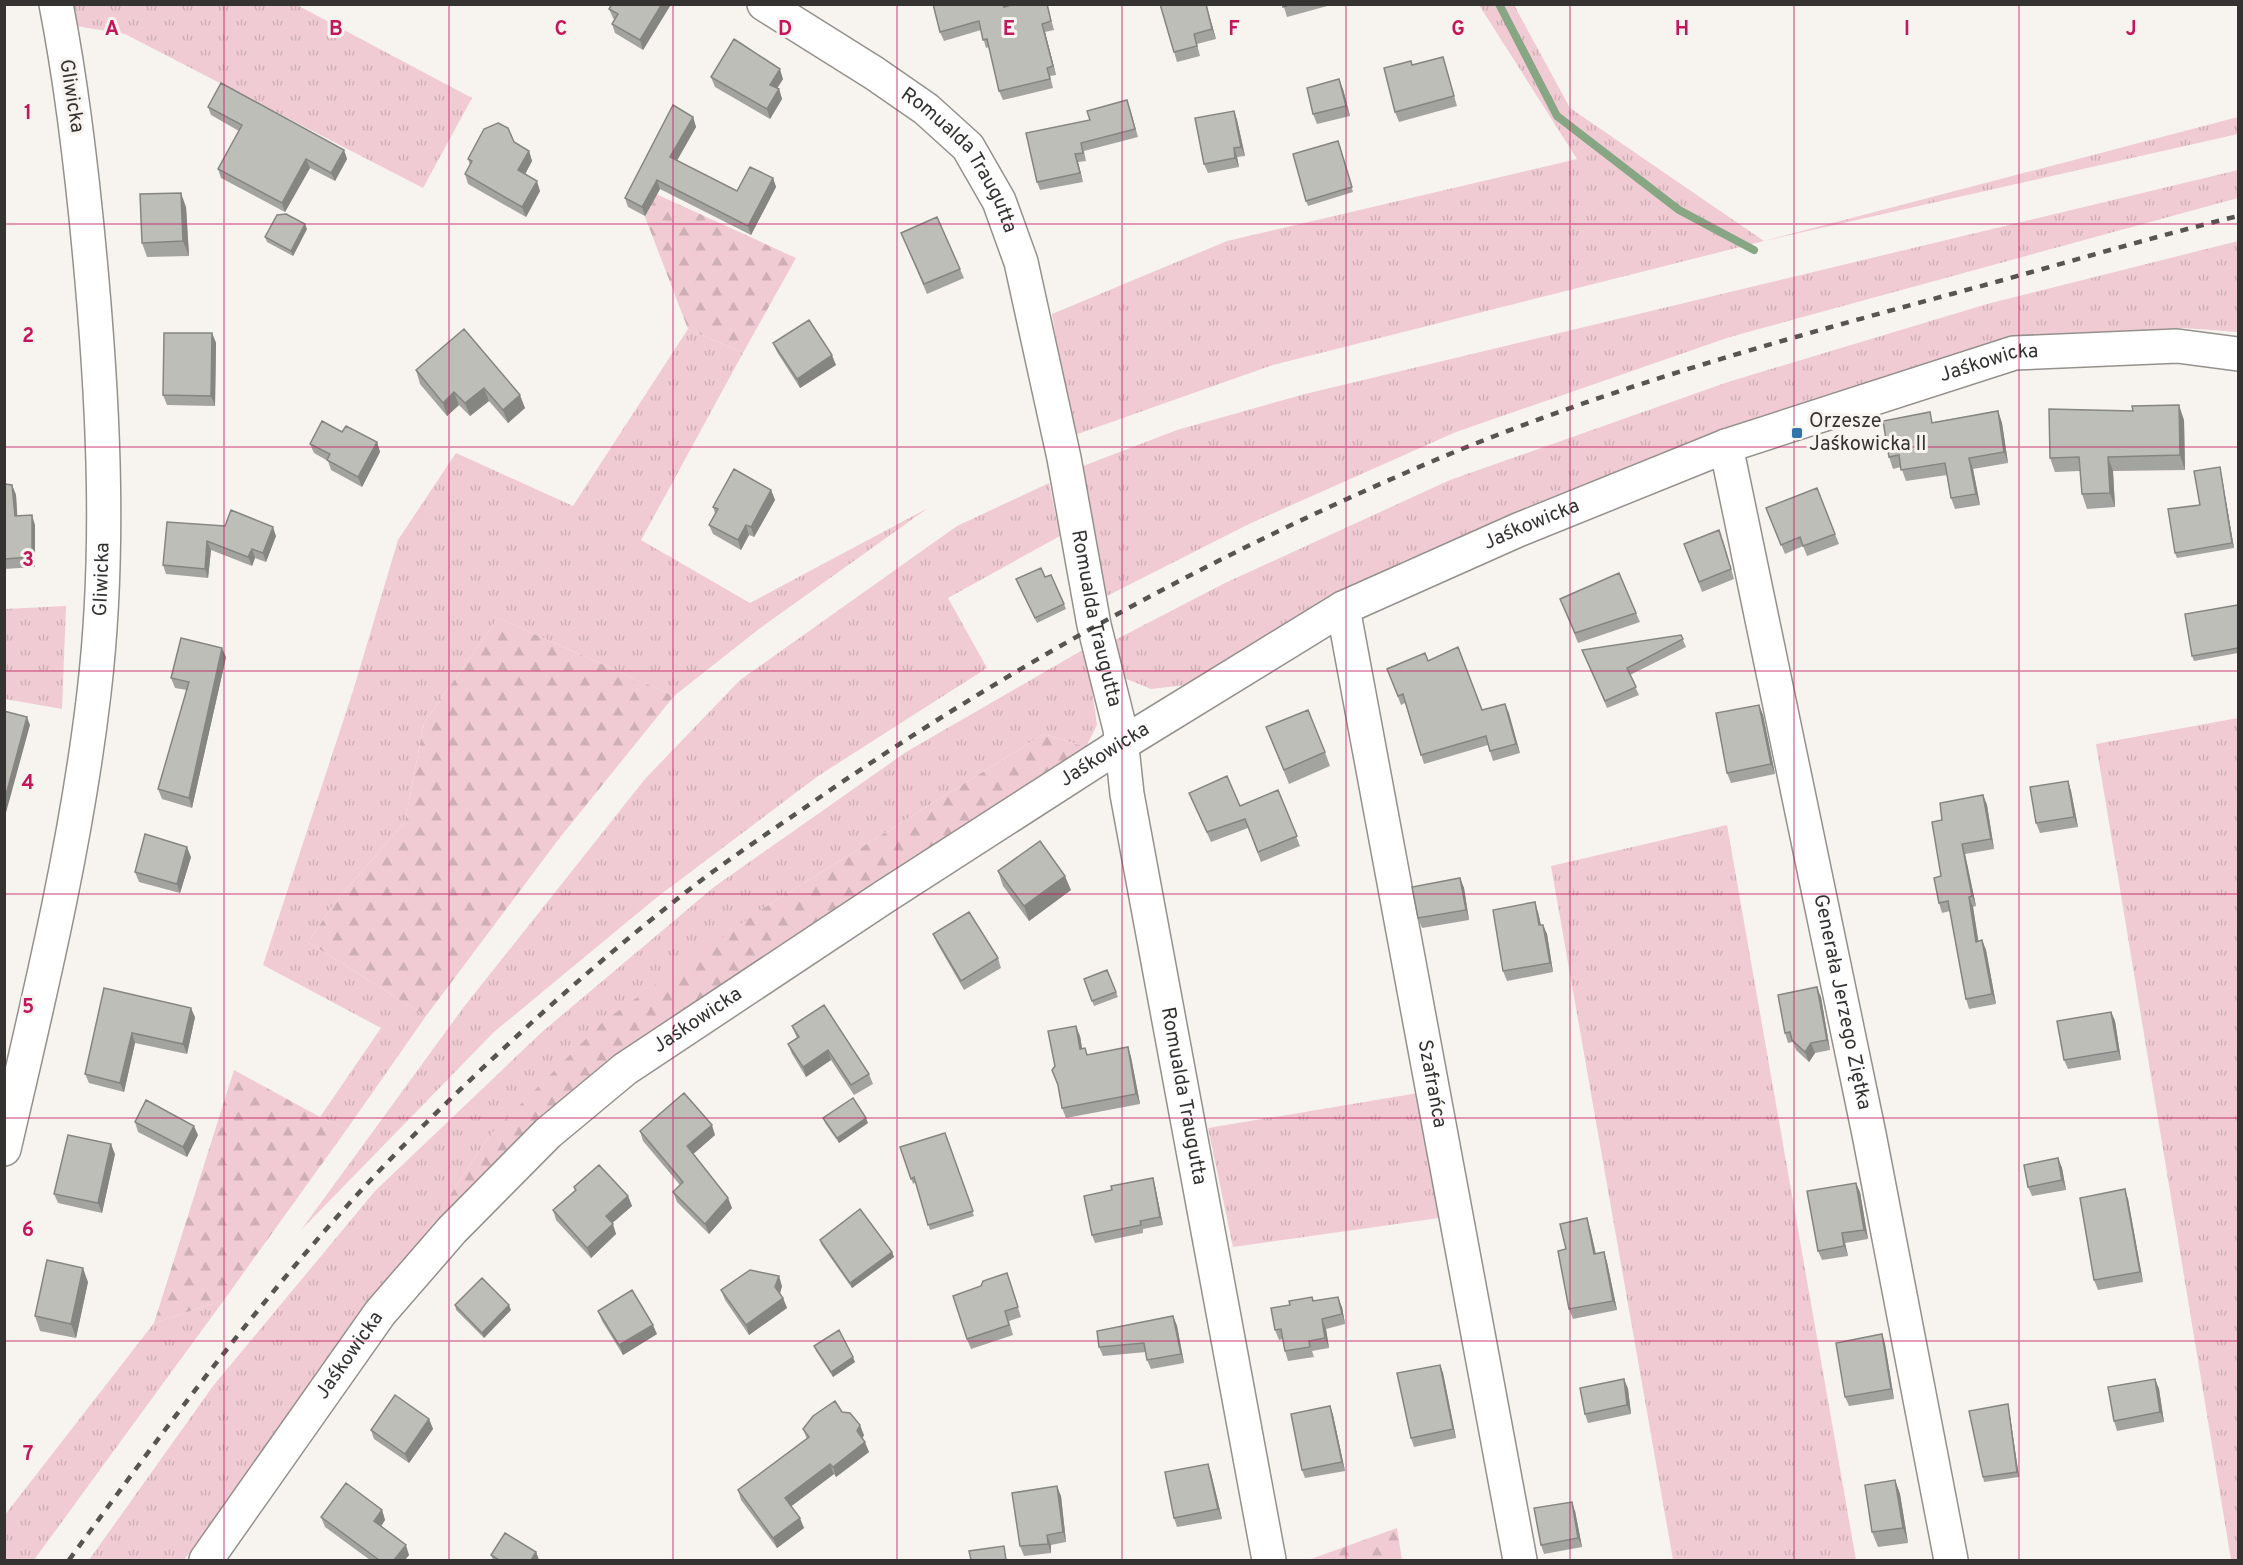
<svg xmlns="http://www.w3.org/2000/svg" width="2243" height="1565" font-family="Overpass,sans-serif">
  <style>
    .grass { fill: url(#grass-tufts) }
    .forest { fill: url(#forest-firs) }
    .lines { fill: none; stroke-linecap: round; stroke-linejoin: round }
    .stream { stroke: #87a684; stroke-width: 8 }
    .minor-casing { stroke: #94918d; stroke-width: 36 }
    .major-casing { stroke: #94918d; stroke-width: 36 }
    .minor { stroke: #fff; stroke-width: 33 }
    .major { stroke: #fff; stroke-width: 33 }
    .rail { stroke: #565552; stroke-width: 4.5; stroke-dasharray: 8 8; stroke-linecap: butt }
    .wall { fill: #a3a39f }
    .shaded-wall { fill: #858582 }
    .building { fill: #bebeb9; stroke: #858582; stroke-width: 1.5 }
    .grid { fill: none; stroke: #c2185b; stroke-width: 1.5; stroke-opacity: 0.55 }
    .poi-dot { fill: #3273a9; stroke: #f7f4f0; stroke-width: 2 }
    .labels { text-anchor: middle; dominant-baseline: central; stroke-width: 6; stroke-linejoin: round; paint-order: stroke }
    .street-label { font-size: 20px; fill: #343331; stroke: #f7f4f0 }
    .poi-label { font-size: 20px; fill: #343331; stroke: #f7f4f0; text-anchor: start }
    .grid-label { font-size: 20px; text-anchor: middle; font-weight: bold; fill: #c2185b; stroke: #f7f4f0; stroke-width: 6; stroke-linejoin: round; paint-order: stroke }
  </style>
  <defs>
    <pattern id="grass-tufts" width="24" height="20" patternUnits="userSpaceOnUse" patternTransform="scale(1.5)"><rect width="24" height="20" fill="#f1cbd3"/><path d="M3 7l-1-3M5 7V3M7 7l1-3M15 17l-1-3M17 17v-4M19 17l1-3" fill="none" stroke="#cfafb6"/></pattern>
    <pattern id="forest-firs" width="22" height="20" patternUnits="userSpaceOnUse" patternTransform="scale(1.5)"><rect width="22" height="20" fill="#f1cbd3"/><path d="M5 1l3.5 6h-7zM16 11l3.5 6h-7z" fill="#cfafb6"/></pattern>
  </defs>
  <rect width="100%" height="100%" fill="#f7f4f0"/>
  <path class="grass" d="M71 5H297L472 98 423 188 125 34 76 26Z
    M1479 5H1514L1570 108 1764 241 2238 117V134L1764 241 1273 365 1072 436 1052 314 1227 241 1577 159Z
    M2238 170V198L1730 337 1456 432 1249 524 1101 599 1078 468 1177 430 1305 394Z
    M2238 241V332L2183 328 2013 342 1728 430 1403 561 1194 684 1151 689 1124 678 1111 642 1225 583 1450 480 1728 382 1987 304Z
    M688 329 743 353 641 540 750 603 928 508 759 629 674 696 498 618 424 723 405 822 336 901 308 942 426 1016 347 1129 320 1117 381 1028 263 965 353 691 398 540 456 453 573 506Z
    M1049 483 1060 536 948 598 987 668 818 776 656 898 494 1032 301 1230 463 1008 645 779 740 680 957 526Z
    M66 606 62 709 5 699V609Z
    M1086 648 1097 725 1086 747 1044 734 762 909 489 1136 419 1243 184 1560H89L213 1386 375 1191 542 1032 714 887 906 752Z
    M2238 718V1560H2231L2096 744Z
    M1727 825 1856 1560H1673L1551 866Z
    M1418 1093 1439 1218 1233 1247 1208 1128Z
    M224 1300 34 1560H5L4 1516 154 1323Z"/>
  <path class="forest" d="M632 183 796 258 743 353 688 329Z
    M498 618 674 696 558 840 426 1016 308 942 336 901 405 822 424 723Z
    M1044 734 1086 747 570 1092 419 1243 489 1136 604 1021 762 909Z
    M234 1070 320 1117 347 1129 224 1300 154 1323Z
    M1397 1528 1402 1560H1308Z"/>
  <g class="lines">
    <path class="stream" d="M1499 4 1557 116 1679 210 1754 250"/>
    <g class="minor-casing">
      <g id="minor">
        <path id="s1" d="M764 4 874 73 926 109 968 147 999 201 1021 262 1064 458 1094 625 1120 729 1127 794 1269 1560"/>
        <path id="s2" d="M1726 446 1869 1134 1951 1560"/>
        <path id="s3" d="M1343 608 1520 1560"/>
        <path id="s4" d="M206 1560 380 1313 452 1230 548 1133 625 1069 884 897 1120 745 1343 608 1518 530 1726 446 2014 353 2177 346 2238 354"/>
      </g>
    </g>
    <g class="major-casing">
      <g id="major">
        <path id="s5" d="M4 1149C39 998 76 847 94 693 110 557 104 417 92 281 84 189 74 96 56 4"/>
      </g>
    </g>
    <use href="#minor" class="minor"/>
    <use href="#major" class="major"/>
    <path class="rail" d="M69 1560C180 1408 293 1254 427 1122 514 1036 606 953 703 879 735 855 768 833 800 811 999 672 1210 556 1433 461 1603 389 1781 340 1959 292 2052 267 2145 239 2238 216"/>
  </g>
  <path class="wall" d="M612 4H670V6L643 50 615 33 612 24 615 20 613 18 609 9Z
    M1047 4 1054 30 1045 32 1056 75 1050 76 1053 88 1003 100 999 91 989 47 986 48 981 30 944 41 940 32 1005 7Z
    M1160 4H1206L1216 39 1197 44 1200 56 1177 62Z
    M1283 4H1331V5L1287 17Z
    M1412 65 1446 67 1457 106 1399 122 1395 112Z
    M711 77 783 79 777 89H779L782 99 770 119 715 87Z
    M1343 89 1350 116 1317 124 1313 114Z
    M208 107 344 150 347 159 335 181 310 168 285 212 221 178 218 169 239 131 211 115Z
    M1130 108 1138 137 1084 151 1086 161 1078 162 1083 182 1040 190 1037 182 1090 120Z
    M1234 111 1237 120 1245 156 1237 157 1239 167 1208 173 1204 164Z
    M693 117 696 127 677 160 737 191 773 178 776 187 751 235 660 189 645 216 628 207 625 198Z
    M514 142 529 151 532 161 525 174 540 191 526 217 468 184 465 174 470 165 468 159Z
    M1340 146 1353 192 1308 206 1306 201Z
    M186 207 189 256 147 257 142 243Z
    M307 229 293 256 267 242 265 237Z
    M901 233 960 269 964 278 927 294Z
    M464 329 525 408 508 423 489 401 470 416 459 405 447 416 420 384 416 370Z
    M212 333 216 343 215 406 167 405 163 395Z
    M773 343 836 365 800 388 777 352Z
    M1998 411 2002 423 2008 463 1973 469 1980 505 1955 509 1951 498 1947 475 1906 481 1901 467 1893 469 1889 457 1933 422Z
    M2184 420 2185 470 2113 471 2115 507 2087 509 2082 494 2080 471 2055 472 2050 458Z
    M342 432 377 442 380 452 362 487 331 470 328 461 314 453 310 444Z
    M2221 472 2234 548 2177 558 2175 553 2200 505Z
    M4 478 7 485H12L16 495 17 516 35 525V567L4 569Z
    M1817 488 1839 544 1807 556 1803 546 1785 554 1766 508Z
    M771 490 775 500 754 537 749 535 741 550 713 534 709 525 715 513 713 507Z
    M167 522 276 536 266 562 255 558 252 566 211 550 208 578 166 574 163 565Z
    M1723 540 1734 579 1702 592 1684 544Z
    M1045 577 1064 604 1066 609 1037 623 1016 579Z
    M1560 599 1636 613 1640 622 1578 643Z
    M2238 605V653L2194 661 2192 656Z
    M1681 635 1686 647 1630 675 1639 695 1607 708 1582 650Z
    M226 657 192 808 162 799 158 789 187 690 175 688 171 678Z
    M1428 661 1482 710 1505 704 1520 753 1493 761 1488 745 1424 764 1405 703 1401 705 1387 669Z
    M1759 705 1763 715 1775 774 1731 783 1727 773Z
    M1266 727 1325 752 1330 766 1289 784Z
    M2068 781 2071 791 2078 827 2040 833 2036 823Z
    M1278 790 1300 846 1261 862 1248 828 1211 842 1189 793 1240 806Z
    M1983 795 1987 805 1994 849 1965 854 1976 906 1973 907 1978 941 1982 940 1986 950 1996 1004 1969 1009 1966 999 1950 911 1942 913 1939 903 1941 876 1942 820Z
    M191 857 180 893 139 882 135 872Z
    M998 871 1071 890 1029 921 1003 886Z
    M1460 878 1464 888 1469 920 1422 928 1418 918Z
    M1538 912 1541 925 1547 934 1553 972 1507 981 1503 971Z
    M933 934 998 958 1001 968 964 990 937 943Z
    M1107 970 1118 997 1094 1006 1084 979Z
    M104 988 195 1017 187 1054 135 1043 124 1092 89 1083 85 1074Z
    M1821 997 1830 1050 1815 1053 1809 1062 1796 1050 1793 1042 1788 1043 1785 1033Z
    M2111 1012 2115 1021 2121 1060 2068 1069 2064 1060Z
    M792 1026 869 1074 873 1084 854 1095 831 1060 806 1077 792 1054 788 1044 797 1038Z
    M1080 1036 1082 1049 1088 1055 1128 1047 1131 1057 1140 1104 1066 1118 1062 1108 1059 1087 1052 1070Z
    M823 1118 868 1123 839 1143 825 1123Z
    M135 1122 198 1135 187 1157 138 1132Z
    M640 1131 715 1135 693 1154 728 1198 732 1208 709 1234 677 1202 673 1192 680 1185 643 1141Z
    M945 1133 974 1216 930 1230 916 1182 913 1184 900 1147Z
    M115 1154 102 1213 58 1203 54 1194Z
    M2058 1158 2062 1168 2066 1190 2032 1196 2028 1187Z
    M1155 1186 1163 1225 1143 1229V1233L1095 1243 1092 1235Z
    M574 1187 628 1196 632 1206 612 1223 616 1234 591 1258 556 1220 553 1210 575 1191Z
    M1860 1192 1868 1239 1845 1243 1848 1256 1822 1260 1818 1251Z
    M2128 1199 2143 1282 2098 1290 2094 1280Z
    M1590 1228 1596 1254 1604 1252 1607 1262 1617 1310 1573 1319 1569 1309 1566 1249Z
    M820 1240 892 1252 894 1257 852 1288 821 1244Z
    M1007 1273 1021 1317 1009 1321 1013 1335 971 1349 967 1339 981 1286Z
    M88 1282 76 1338 40 1331 35 1316Z
    M782 1286 780 1293 783 1298 787 1308 749 1335 725 1300 721 1290Z
    M1312 1297 1314 1301 1342 1307 1345 1324 1326 1329 1329 1348 1312 1351 1314 1357 1288 1361 1285 1351 1283 1339 1279 1340 1275 1330 1290 1305Z
    M455 1305 511 1310 484 1338 456 1310Z
    M598 1311 657 1334 623 1355 602 1321Z
    M1173 1316 1177 1326 1184 1363 1151 1369 1147 1360 1146 1352 1103 1356 1099 1347Z
    M1882 1334 1885 1344 1894 1399 1849 1406 1845 1397Z
    M814 1346 855 1362 833 1377 816 1351Z
    M1440 1365 1443 1373 1456 1438 1414 1447 1411 1438Z
    M1624 1379 1628 1389 1631 1414 1588 1423 1585 1414Z
    M2155 1379 2159 1389 2164 1422 2117 1431 2114 1421Z
    M2008 1404 2009 1409 2019 1477 1984 1482 1983 1477Z
    M1330 1406 1333 1415 1345 1471 1305 1478 1302 1470Z
    M842 1412 864 1435 862 1438 869 1452 836 1477 834 1474 791 1506 804 1528 777 1548 741 1500 738 1490 807 1439 803 1429Z
    M429 1419 433 1429 409 1463 374 1439 371 1430Z
    M1211 1473 1222 1519 1177 1527 1174 1518Z
    M1895 1480 1900 1494 1908 1543 1878 1547 1872 1532Z
    M1061 1496 1066 1542 1051 1545V1553L1024 1556 1020 1546Z
    M382 1510 385 1520 381 1526 409 1555 405 1560H370L325 1527 321 1517Z
    M1575 1511 1582 1547 1544 1554 1541 1545Z
    M536 1552 539 1560H493L491 1555Z"/>
  <path class="shaded-wall" d="M662 4H670V6L643 50 640 40Z
    M1206 4 1216 39 1212 29Z
    M1042 24 1045 32 1056 75 1053 66Z
    M780 69 783 79 773 94 770 85Z
    M1339 79 1343 89 1350 116 1346 106Z
    M779 89 782 99 770 119 767 109Z
    M1234 111 1237 120 1245 156 1241 147Z
    M693 117 696 127 674 166 670 157Z
    M1234 148 1237 157 1239 167 1235 158Z
    M344 150 347 159 335 181 331 173Z
    M529 151 532 161 522 180 518 170Z
    M1075 154 1078 162 1083 182 1080 173Z
    M306 159 310 168 285 212 282 203Z
    M773 178 776 187 751 235 748 226Z
    M657 180 660 189 645 216 642 207Z
    M537 181 540 191 526 217 522 207Z
    M181 193 186 207 189 256 183 241Z
    M305 224 307 229 293 256 291 251Z
    M212 333 216 343 215 406 211 396Z
    M832 355 836 365 800 388 797 379Z
    M484 388 489 401 470 416 465 403Z
    M454 392 459 405 447 416 443 403Z
    M520 395 525 408 508 423 503 410Z
    M2179 405 2184 420 2185 470 2180 455Z
    M1998 411 2002 423 2008 463 2004 452Z
    M377 442 380 452 362 487 358 477Z
    M2108 457 2113 471 2115 507 2110 493Z
    M1969 458 1973 469 1980 505 1976 494Z
    M2220 467 2221 472 2234 548 2232 543Z
    M12 485 16 495 18 526 15 516Z
    M771 490 775 500 754 537 751 527Z
    M32 515 35 525V567L32 557Z
    M746 525 749 535 741 550 738 540Z
    M273 527 276 536 266 562 263 553Z
    M207 541 211 550 208 578 205 569Z
    M252 549 255 558 252 566 248 557Z
    M222 648 226 657 192 808 189 798Z
    M1505 704 1509 713 1520 753 1516 744Z
    M1759 705 1763 715 1775 774 1771 764Z
    M27 717 30 725 4 820V802Z
    M2068 781 2071 791 2078 827 2074 817Z
    M1983 795 1987 805 1994 849 1991 839Z
    M1962 844 1965 854 1976 906 1972 896Z
    M187 847 191 857 180 893 177 884Z
    M1065 876 1071 890 1029 921 1024 906Z
    M1460 878 1464 888 1469 920 1466 910Z
    M1969 897 1973 907 1980 951 1976 942Z
    M1535 902 1538 912 1543 935 1539 925Z
    M1543 925 1547 934 1553 972 1550 963Z
    M1982 940 1986 950 1996 1004 1992 994Z
    M1817 987 1821 997 1830 1050 1827 1040Z
    M191 1008 195 1017 187 1054 183 1044Z
    M2111 1012 2115 1021 2121 1060 2118 1051Z
    M1076 1026 1080 1036 1084 1059 1080 1049Z
    M132 1033 135 1043 124 1092 120 1083Z
    M1811 1043 1815 1053 1809 1062 1805 1052Z
    M1128 1047 1131 1057 1140 1104 1136 1094Z
    M828 1050 831 1060 806 1077 803 1067Z
    M866 1118 868 1123 839 1143 837 1138Z
    M712 1125 715 1135 691 1156 687 1146Z
    M194 1126 198 1135 187 1157 183 1147Z
    M111 1144 115 1154 102 1213 98 1203Z
    M2058 1158 2062 1168 2066 1190 2062 1180Z
    M1153 1178 1155 1186 1163 1225 1160 1217Z
    M1856 1183 1860 1192 1868 1239 1864 1230Z
    M2125 1189 2128 1199 2143 1282 2140 1272Z
    M628 1196 632 1206 609 1226 606 1216Z
    M728 1198 732 1208 709 1234 705 1224Z
    M1587 1218 1590 1228 1598 1264 1594 1254Z
    M613 1224 616 1234 591 1258 587 1248Z
    M1842 1233 1845 1243 1848 1256 1844 1246Z
    M892 1252 894 1257 852 1288 850 1283Z
    M1604 1252 1607 1262 1617 1310 1613 1301Z
    M83 1268 88 1282 76 1338 71 1324Z
    M779 1276 782 1286 779 1297 775 1287Z
    M1338 1297 1342 1307 1345 1324 1342 1314Z
    M783 1298 787 1308 749 1335 746 1325Z
    M509 1305 511 1310 484 1338 482 1333Z
    M1173 1316 1177 1326 1184 1363 1181 1354Z
    M1322 1319 1326 1329 1329 1348 1325 1338Z
    M653 1325 657 1334 623 1355 619 1345Z
    M1882 1334 1885 1344 1894 1399 1891 1389Z
    M853 1357 855 1362 833 1377 831 1372Z
    M1440 1365 1443 1373 1456 1438 1453 1429Z
    M1624 1379 1628 1389 1631 1414 1627 1405Z
    M2155 1379 2159 1389 2164 1422 2160 1412Z
    M2008 1404 2009 1409 2019 1477 2017 1472Z
    M1330 1406 1333 1415 1345 1471 1342 1462Z
    M429 1419 433 1429 409 1463 405 1454Z
    M860 1425 864 1435 861 1441 857 1431Z
    M865 1442 869 1452 836 1477 833 1467Z
    M830 1464 834 1474 789 1508 785 1498Z
    M1208 1464 1211 1473 1222 1519 1218 1509Z
    M1895 1480 1900 1494 1908 1543 1903 1528Z
    M1057 1486 1061 1496 1066 1542 1063 1532Z
    M1572 1502 1575 1511 1582 1547 1578 1538Z
    M382 1510 385 1520 378 1531 374 1521Z
    M800 1518 804 1528 777 1548 773 1538Z
    M1047 1535 1051 1545V1553L1048 1544Z
    M406 1545 409 1555 405 1560H394Z
    M536 1552 539 1560H531Z"/>
  <path class="building" d="M612 4H662L640 40 612 24 618 14 609 9Z
    M933 4H1003L1004 7 1014 4H1047L1051 21 1042 24 1053 66 1047 68 1050 79 999 91 987 39 983 40 979 21 940 32Z
    M1160 4H1206L1212 29 1194 34 1197 46 1174 52Z
    M1283 4H1293L1283 7Z
    M734 39 780 69 770 85 779 89 767 109 711 77Z
    M1443 57 1454 96 1395 112 1384 68 1411 61 1412 65Z
    M1339 79 1346 106 1313 114 1307 88Z
    M221 83 344 150 331 173 306 159 282 203 218 169 242 125 208 107Z
    M1127 100 1135 129 1081 143 1083 153 1075 154 1080 173 1037 182 1026 133 1090 120 1087 111Z
    M673 105 693 117 670 157 737 191 750 167 773 178 748 226 657 180 642 207 625 198Z
    M1234 111 1241 147 1234 148 1235 158 1204 164 1195 118Z
    M498 123 508 128 514 142 529 151 518 170 537 181 522 207 465 174 472 161 468 159 484 129Z
    M1338 141 1352 187 1306 201 1293 154Z
    M181 193 183 241 142 243 140 194Z
    M286 214 305 224 291 251 265 237 277 215Z
    M937 217 960 269 924 284 901 233Z
    M809 320 832 355 797 379 773 343Z
    M464 329 520 395 503 410 484 388 465 403 454 392 443 403 416 370Z
    M164 333H212L211 396 163 395Z
    M2179 405 2180 455 2108 457 2110 493 2082 494 2079 457 2050 458 2049 409 2133 411 2132 406Z
    M1998 411 2004 452 1969 458 1976 494 1951 498 1945 463 1901 470 1899 455 1889 457 1883 421 1930 412 1932 423Z
    M322 421 342 432 346 426 377 442 358 477 327 460 330 454 310 444Z
    M2220 467 2232 543 2175 553 2168 509 2200 505 2194 471Z
    M734 469 771 490 751 527 746 525 738 540 709 525 718 509 713 507Z
    M4 484 12 485 15 516 32 515V557L4 559Z
    M1817 488 1835 534 1803 546 1800 537 1781 545 1766 508Z
    M231 510 273 527 263 553 252 549 248 557 207 541 205 569 163 565 167 522 225 526Z
    M1719 530 1731 569 1699 582 1684 544Z
    M1041 568 1045 577 1051 575 1064 604 1035 618 1016 579Z
    M1619 573 1636 613 1575 633 1560 599Z
    M2238 605V648L2192 656 2185 614Z
    M1681 635 1683 639 1627 668 1636 687 1605 701 1582 650Z
    M181 638 222 648 189 798 158 789 189 682 171 678Z
    M1458 647 1482 710 1505 704 1516 744 1490 751 1486 736 1421 755 1403 694 1398 696 1387 669 1425 653 1428 661Z
    M1759 705 1771 764 1727 773 1716 713Z
    M1308 710 1325 752 1284 770 1266 727Z
    M4 711 27 717 4 802Z
    M1227 776 1240 806 1278 790 1297 836 1258 852 1245 819 1207 832 1189 793Z
    M2068 781 2074 817 2036 823 2030 787Z
    M1983 795 1991 839 1962 844 1972 896 1969 897 1976 942 1982 940 1992 994 1966 999 1948 901 1939 903 1934 878 1941 876 1932 822 1942 820 1940 803Z
    M145 834 187 847 177 884 135 872Z
    M1040 841 1065 876 1024 906 998 871Z
    M1460 878 1466 910 1418 918 1412 887Z
    M1535 902 1539 925H1543L1550 963 1503 971 1493 910Z
    M969 912 998 958 961 981 933 934Z
    M1107 970 1116 992 1092 1001 1084 979Z
    M1817 987 1827 1040 1811 1043 1805 1052 1792 1040 1790 1032 1785 1033 1778 995Z
    M104 988 191 1008 183 1044 132 1033 120 1083 85 1074Z
    M824 1005 869 1074 851 1085 828 1050 803 1067 788 1044 799 1037 792 1026Z
    M2111 1012 2118 1051 2064 1060 2057 1021Z
    M1076 1026 1080 1049 1085 1048 1087 1055 1128 1047 1136 1094 1062 1108 1058 1085 1052 1070 1055 1066 1048 1031Z
    M684 1093 712 1125 687 1146 728 1198 705 1224 673 1192 683 1182 640 1131Z
    M853 1098 866 1118 837 1138 823 1118Z
    M146 1100 194 1126 183 1147 135 1122Z
    M945 1133 973 1211 928 1225 914 1177 911 1179 900 1147Z
    M68 1135 111 1144 98 1203 54 1194Z
    M2058 1158 2062 1180 2028 1187 2024 1165Z
    M599 1165 628 1196 606 1216 613 1224 587 1248 553 1210 576 1190 574 1187Z
    M1153 1178 1160 1217 1140 1221 1141 1225 1092 1235 1084 1196 1112 1190 1111 1186Z
    M1856 1183 1864 1230 1842 1233 1844 1246 1818 1251 1807 1191Z
    M2125 1189 2140 1272 2094 1280 2080 1198Z
    M860 1209 892 1252 850 1283 820 1240Z
    M1587 1218 1594 1254 1604 1252 1613 1301 1569 1309 1558 1251 1566 1249 1560 1224Z
    M47 1260 83 1268 71 1324 35 1316Z
    M750 1270 779 1276 775 1287 783 1298 746 1325 721 1290Z
    M1007 1273 1018 1307 1005 1311 1009 1325 967 1339 953 1296 981 1286 983 1281Z
    M482 1278 509 1305 482 1333 455 1305Z
    M632 1290 653 1325 619 1345 598 1311Z
    M1312 1297 1313 1301 1338 1297 1342 1314 1322 1319 1325 1338 1309 1341 1310 1347 1285 1351 1281 1329 1275 1330 1271 1308 1290 1305 1289 1301Z
    M1173 1316 1181 1354 1147 1360 1144 1343 1099 1347 1097 1331Z
    M839 1330 853 1357 831 1372 814 1346Z
    M1882 1334 1891 1389 1845 1397 1836 1343Z
    M1440 1365 1453 1429 1411 1438 1397 1373Z
    M1624 1379 1627 1405 1585 1414 1580 1388Z
    M2155 1379 2160 1412 2114 1421 2108 1387Z
    M395 1395 429 1419 405 1454 371 1430Z
    M835 1401 842 1412 850 1413 860 1425 857 1431 865 1442 833 1467 830 1464 785 1498 800 1518 773 1538 738 1490 809 1437 803 1429 813 1416Z
    M2008 1404 2017 1472 1983 1477 1969 1411Z
    M1330 1406 1342 1462 1302 1470 1291 1414Z
    M1208 1464 1218 1509 1174 1518 1165 1472Z
    M1895 1480 1903 1528 1872 1532 1865 1485Z
    M346 1483 382 1510 374 1521 406 1545 394 1560H379L321 1517Z
    M1057 1486 1063 1532 1047 1535 1048 1544 1020 1546 1012 1493Z
    M1572 1502 1578 1538 1541 1545 1534 1508Z
    M505 1533 536 1552 531 1560H499L491 1555Z
    M1004 1546 1006 1560H971L969 1551Z"/>
  <path class="grid" d="M224 4V1560M449 4V1560M673 4V1560M897 4V1560M1122 4V1560M1346 4V1560M1570 4V1560M1794 4V1560M2019 4V1560M4 224H2238M4 447H2238M4 671H2238M4 894H2238M4 1118H2238M4 1341H2238"/>
  <rect class="poi-dot" x="1791" y="427" width="12" height="12" rx="3"/>
  <g class="labels">
    <g class="street-label">
      <text transform="translate(71 96) rotate(81)">Gliwicka</text>
      <text stroke="none"><textPath href="#s1" startOffset="255">Romualda Traugutta</textPath></text>
      <text stroke="none"><textPath href="#s4" startOffset="2194">Jaśkowicka</textPath></text>
      <text stroke="none"><textPath href="#s4" startOffset="1708">Jaśkowicka</textPath></text>
      <text stroke="none"><textPath href="#s5" startOffset="579">Gliwicka</textPath></text>
      <text stroke="none"><textPath href="#s1" startOffset="741">Romualda Traugutta</textPath></text>
      <text stroke="none"><textPath href="#s4" startOffset="1222">Jaśkowicka</textPath></text>
      <text stroke="none"><textPath href="#s2" startOffset="568">Generała Jerzego Ziętka</textPath></text>
      <text stroke="none"><textPath href="#s4" startOffset="736">Jaśkowicka</textPath></text>
      <text stroke="none"><textPath href="#s3" startOffset="484">Szafrańca</textPath></text>
      <text stroke="none"><textPath href="#s1" startOffset="1227">Romualda Traugutta</textPath></text>
      <text stroke="none"><textPath href="#s4" startOffset="250">Jaśkowicka</textPath></text>
    </g>
    <g class="poi-label">
      <text x="1809" y="422">Orzesze<tspan x="1809" dy="23">Jaśkowicka II</tspan></text>
    </g>
  </g>
  <g class="grid-label">
    <text x="112" y="35">A</text>
    <text x="336" y="35">B</text>
    <text x="561" y="35">C</text>
    <text x="785" y="35">D</text>
    <text x="1009" y="35">E</text>
    <text x="1234" y="35">F</text>
    <text x="1458" y="35">G</text>
    <text x="1682" y="35">H</text>
    <text x="1907" y="35">I</text>
    <text x="2131" y="35">J</text>
    <text x="28" y="119">1</text>
    <text x="28" y="342">2</text>
    <text x="28" y="566">3</text>
    <text x="28" y="789">4</text>
    <text x="28" y="1013">5</text>
    <text x="28" y="1236">6</text>
    <text x="28" y="1460">7</text>
  </g>
  <rect width="2243" height="1565" fill="none" stroke="#343331" stroke-width="12"/>
</svg>
